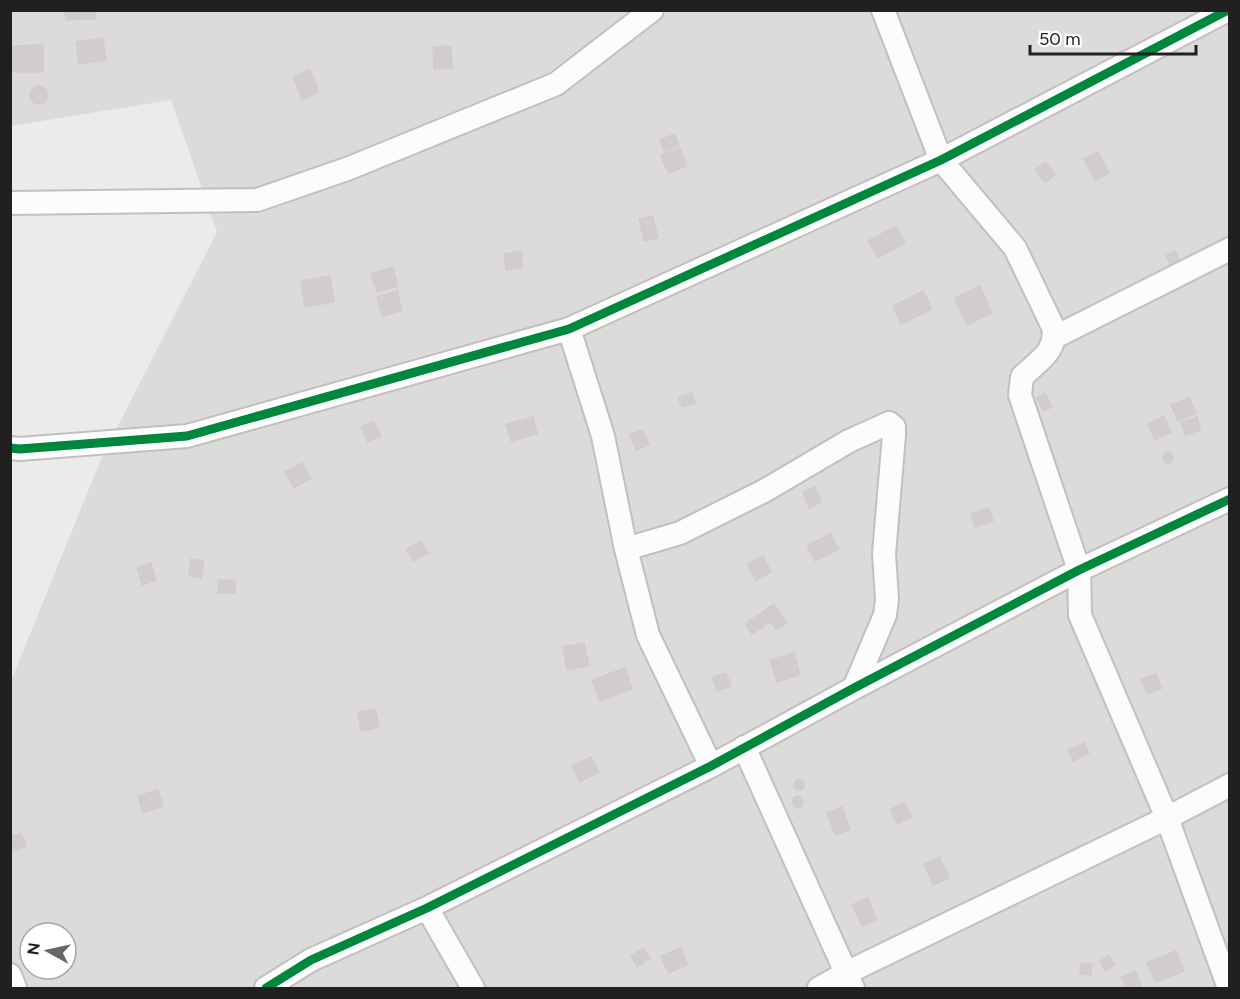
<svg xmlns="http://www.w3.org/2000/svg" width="1240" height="999" font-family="Figtree,sans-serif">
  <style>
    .residential { fill: #dddbda; fill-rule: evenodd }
    .building { fill: #d0cdcc; stroke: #d0cdcb; stroke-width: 1.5 }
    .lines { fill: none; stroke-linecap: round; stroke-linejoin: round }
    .minor-casing { stroke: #c1c0bf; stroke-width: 26 }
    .minor { stroke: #fcfcfc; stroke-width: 22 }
    .cycleway-casing { stroke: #fff; stroke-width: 13 }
    .cycleway { stroke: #00873e; stroke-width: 9 }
  </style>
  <rect width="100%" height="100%" fill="#edebe9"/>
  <path class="residential" d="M11 11H1229V988H11V681L101 459 217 232 171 100 11 126ZM30 933H66V969H30Z"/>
  <path class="building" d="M65 10H95V19L66 20Z
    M103 38 106 60 79 64 76 42Z
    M43 45V72H10V46Z
    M451 46 452 68 434 69 433 47Z
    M310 70 319 92 302 99 293 77Z
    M30 95a9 9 0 1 1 18 0a9 9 0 1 1-18 0Z
    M675 134 679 146 664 151 660 140Z
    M680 148 687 166 668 173 661 155Z
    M1098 152 1109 173 1095 181 1084 159Z
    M1045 162 1055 174 1045 183 1035 170Z
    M653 216 658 238 644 241 639 219Z
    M896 226 905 243 878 258 868 241Z
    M1175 250 1179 259 1170 264 1166 256Z
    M521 251 522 268 506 270 504 254Z
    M393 267 398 286 377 292 371 274Z
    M330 276 334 302 305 307 301 281Z
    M980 286 992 313 967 325 955 298Z
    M397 291 402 311 382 316 377 297Z
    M923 291 932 309 901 324 893 306Z
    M692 393 695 403 682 407 678 397Z
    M1045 393 1052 407 1044 411 1036 398Z
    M1189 398 1196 413 1178 421 1171 405Z
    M1164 416 1171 432 1155 440 1148 424Z
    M533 417 537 434 511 441 506 424Z
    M1197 417 1201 430 1185 435 1181 422Z
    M374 421 381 436 368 442 361 427Z
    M643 430 649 445 636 450 630 434Z
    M1162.5 458a5.5 5.5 0 1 1 11 0a5.5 5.5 0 1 1-11 0Z
    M302 463 311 478 294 488 285 472Z
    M815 487 822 502 809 508 803 492Z
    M989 508 993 521 975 527 971 514Z
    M830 534 839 549 815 561 807 546Z
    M421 541 428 553 413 561 406 549Z
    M763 556 771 572 756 581 747 564Z
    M191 559 204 561 201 578 189 576Z
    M151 563 156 580 142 585 137 568Z
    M218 580H235V593H218Z
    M774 604 787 623 776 630 770 622 752 634 745 624Z
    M584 643 589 666 567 670 563 647Z
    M794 653 800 675 777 682 770 660Z
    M625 668 632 689 600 701 592 680Z
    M726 673 731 686 717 691 712 677Z
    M1156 674 1162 688 1147 694 1141 679Z
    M375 709 379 727 361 731 358 712Z
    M1084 743 1089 753 1073 761 1068 750Z
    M591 757 599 772 580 782 572 766Z
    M793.5 785a5.5 5.5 0 1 1 11 0a5.5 5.5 0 1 1-11 0Z
    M158 790 163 806 143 813 138 796Z
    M792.5 802a5.5 5.5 0 1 1 11 0a5.5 5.5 0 1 1-11 0Z
    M904 802 912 816 898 824 890 810Z
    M842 807 850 830 835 835 827 813Z
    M21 833 26 846 14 851 10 837Z
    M940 857 949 878 933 885 924 864Z
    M868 898 877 920 862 926 852 905Z
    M643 948 650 958 637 967 631 956Z
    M681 948 688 965 668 973 661 956Z
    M1176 951 1184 971 1155 982 1147 963Z
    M1109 956 1114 965 1105 971 1100 961Z
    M1081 963 1092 964 1091 975 1080 974Z
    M1135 971 1142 987 1126 988 1121 977Z"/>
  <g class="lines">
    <g class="minor-casing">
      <path id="minor" d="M883 10 941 160 1015 248 1053 327C1058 351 1038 361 1022 377L1020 395 1079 570 1080 615 1167 818 1229 988
        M10 203 257 200 347 169 556 84 652 10
        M569 329 603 436 626 549 648 635 711 766
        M1055 337 1230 249
        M10 448 20 449 187 436 569 329 941 160 1228 10
        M626 549 680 533 764 491 849 441 889 423 894 427V435L884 554 887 599 885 615 854 688
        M744 747 853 988
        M427 908 473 988
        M10 975 15 988
        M266 988 311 960 427 908 711 766 854 688 1079 570 1230 499
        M819 988 846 973 1167 818 1230 785"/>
    </g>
    <use href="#minor" class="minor"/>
    <g class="cycleway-casing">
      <path id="cycleway" d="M10 448 20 449 187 436 569 329 941 160 1228 10
        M266 988 311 960 427 908 711 766 854 688 1079 570 1230 499"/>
    </g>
    <use href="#cycleway" class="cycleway"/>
  </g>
  <rect width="1240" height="999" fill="none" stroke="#202020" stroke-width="24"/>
  <g transform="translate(48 951) rotate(278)"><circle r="28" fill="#ffffff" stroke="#a6a6a6" stroke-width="1.5"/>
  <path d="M0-4.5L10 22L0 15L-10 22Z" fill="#686766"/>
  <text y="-9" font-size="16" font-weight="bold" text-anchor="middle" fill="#202020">N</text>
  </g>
  <path d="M1030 45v9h166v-9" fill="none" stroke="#202020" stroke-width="3"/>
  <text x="1039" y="45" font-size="18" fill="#202020" stroke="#ffffff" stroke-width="4.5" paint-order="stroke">50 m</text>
</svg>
